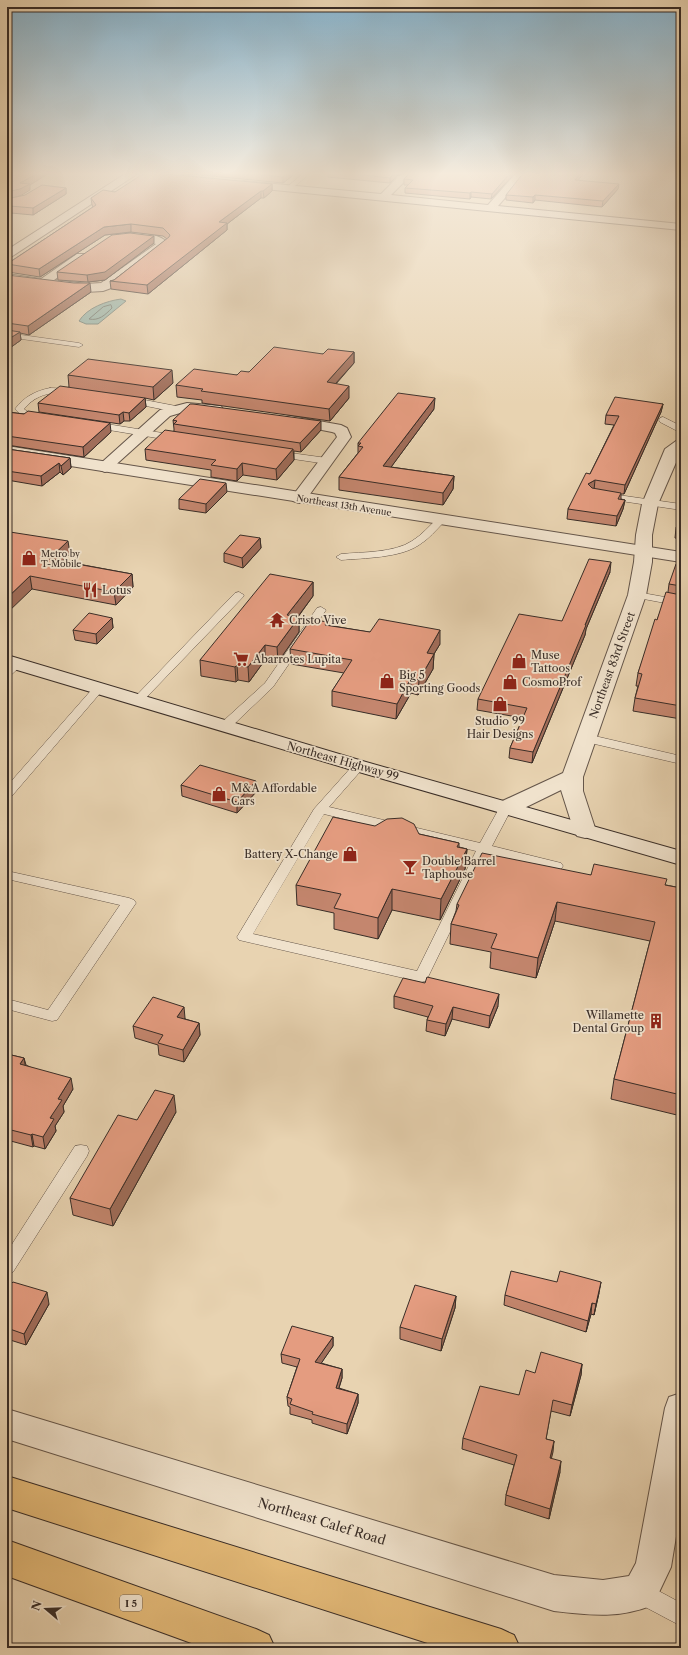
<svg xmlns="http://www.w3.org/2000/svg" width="688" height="1655" font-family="'Libre Caslon Text',serif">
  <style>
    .water { fill: #97b7ad; stroke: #718077 }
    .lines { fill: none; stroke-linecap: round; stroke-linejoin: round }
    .shore { stroke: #68726a; stroke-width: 1 }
    .service-casing { stroke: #65564a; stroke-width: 1 }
    .minor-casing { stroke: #65564a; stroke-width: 2 }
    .tertiary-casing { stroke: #65564a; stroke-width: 2 }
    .secondary-casing { stroke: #392d27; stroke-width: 2 }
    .motorway-casing { stroke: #392d27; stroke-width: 2 }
    .service { fill: #f0e2cc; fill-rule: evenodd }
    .minor { fill: #f0e2cc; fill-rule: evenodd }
    .tertiary { fill: #f0e2cc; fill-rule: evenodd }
    .secondary { fill: #f0e2cc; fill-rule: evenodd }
    .motorway { fill: #e4ba78; fill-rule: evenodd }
    .wall { fill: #c4866e; stroke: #392d27 }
    .shaded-wall { fill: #a06d5a; stroke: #392d27 }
    .building { fill: #e49c80; stroke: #392d27 }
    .labels { text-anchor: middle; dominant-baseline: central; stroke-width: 3.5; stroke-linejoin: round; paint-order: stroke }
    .far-street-label { font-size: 9px; fill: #392d27; stroke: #f0e2cc }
    .far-poi-label { font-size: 9px; fill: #392d27; stroke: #f0e2cc; text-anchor: start }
    .shield { fill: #f0e2cc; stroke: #706358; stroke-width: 1 }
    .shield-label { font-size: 10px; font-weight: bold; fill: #392d27 }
    .poi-label { font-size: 11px; fill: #392d27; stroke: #f0e2cc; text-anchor: start }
    .street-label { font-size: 11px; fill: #392d27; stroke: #f0e2cc }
    .near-street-label { font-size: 13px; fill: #392d27; stroke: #f0e2cc }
  </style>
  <rect width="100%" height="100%" fill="#e8d3b1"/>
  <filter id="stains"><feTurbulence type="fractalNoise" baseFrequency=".005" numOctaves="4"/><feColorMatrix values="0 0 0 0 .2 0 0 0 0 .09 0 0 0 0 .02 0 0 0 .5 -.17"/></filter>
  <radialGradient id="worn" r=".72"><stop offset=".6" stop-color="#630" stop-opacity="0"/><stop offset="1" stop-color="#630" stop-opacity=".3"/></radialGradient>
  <path class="water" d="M121 299 126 301 98 324H86L79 321C87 308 106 301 121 299Z"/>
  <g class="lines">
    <path class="shore" d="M111 305 112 308C105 315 99 321 89 319L103 307Z"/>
    <g class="service-casing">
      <path id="service" d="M116 172H135L136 173 133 175Z
        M305 172H312L290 190H286V188Z
        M7 333 79 343 83 345 79 347 7 337Z
        M50 388 75 389 76 391C71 395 64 392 58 393 44 393 33 398 24 409L28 412 44 415 45 417 44 419 22 416 15 409C24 397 35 391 50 388Z
        M129 397 176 406 180 409 176 412 126 402 125 400 126 398Z
        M663 417 681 426V433L660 422 659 420 660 418Z
        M94 422 175 435 179 438 175 441 91 427 90 425Z
        M276 451 327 458 332 461 327 464 273 456 272 454Z
        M604 493 681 504V510L601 498 599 496Z
        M441 517 446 520 444 522C436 530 429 539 419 545 400 558 364 558 341 560L336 557 341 554C362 552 394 553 412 541 422 535 429 526 438 518Z
        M239 592 244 595 243 597 141 703H133L131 701 133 699 235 593Z
        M637 592 681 600V606L633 597 632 595 633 593Z
        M321 607 326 610 273 687 229 729H221L219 726 221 723 265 683 317 608Z
        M17 661 23 664 11 675 7 676V667L13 662Z
        M98 686 102 687 104 689 102 691 11 797 7 798V786L94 687Z
        M586 734 681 756V764L582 741 580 738 582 735Z
        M359 762 363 763 365 766 329 807 480 843 501 805H511L512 808 492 846 561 863 563 866 561 869 556 870 488 854 428 977 426 981 421 982 239 940 237 937 314 809 355 763ZM324 814 476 851 417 971 253 934Z
        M7 871 129 898 134 900 136 903 57 1020 52 1021 7 1009V999L48 1010 120 905 7 879Z
        M81 1145 87 1146 89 1151 87 1156 13 1272 7 1274V1252L75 1146Z
        M640 1581 681 1603V1626L632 1600 629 1592 632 1584Z"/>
    </g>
    <g class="minor-casing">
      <path id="minor" d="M403 172H414L391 195 488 205 517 172H527L498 206 681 224V230L243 187 238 184 243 181 381 194Z
        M124 233C138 233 159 232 169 244L114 287 103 291 86 292 7 282V274L41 279 77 254H85L87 256 85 258 54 280 86 284 101 283 156 244 145 240 120 238 118 236 120 234Z
        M187 403 221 406 223 409 221 412 216 413 187 411 170 416 110 470 105 472 100 470 97 467 100 464 160 410Z
        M291 416 341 425 347 428 351 437 305 501 299 503 293 501 291 498 337 437 335 433 332 432 286 423 284 420 286 417Z
        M681 440V451L658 504 652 535V562L646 595 583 777V791L596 831 593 836 585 838 577 836 574 831 561 790 514 813 506 815 498 813 495 808 498 803 563 773 628 595 634 562 636 535 642 504 665 449 676 441Z
        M681 1393V1506L671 1567 653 1605C618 1619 590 1615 554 1611L7 1439V1409L554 1575 603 1580 629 1576 636 1563 665 1408 669 1397Z"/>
    </g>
    <g class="tertiary-casing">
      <path id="tertiary" d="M128 172H140L11 257 7 258V250Z
        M7 446 681 552V562L7 456Z"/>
    </g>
    <g class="secondary-casing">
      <path id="secondary" d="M7 655 366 762 681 851V865L352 770 7 667Z"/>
    </g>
    <g class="motorway-casing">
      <path id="motorway" d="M7 1476 501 1629 514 1635 520 1648H443L7 1508Z
        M7 1540 256 1629 269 1635 275 1648H205L7 1576Z"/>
    </g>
    <use href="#service" class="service"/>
    <use href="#minor" class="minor"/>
    <use href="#tertiary" class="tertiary"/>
    <use href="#secondary" class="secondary"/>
    <use href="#motorway" class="motorway"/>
  </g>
  <path class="wall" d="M172 172H292V176L283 183Z
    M328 172H401L390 183 328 177Z
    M411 172H516L491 199 471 197 470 199 405 193V188L408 185H404V179Z
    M579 180 618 189 602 207 535 200 533 203 506 200V195Z
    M272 184V191L264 198H261L227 224V230L148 294 111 289 110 281 114 280 167 239 163 236 131 232 105 235 40 277 8 272 7 264 93 207 92 205 91 198 115 192Z
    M66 188V194L33 215 11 213 7 215V199Z
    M154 243 105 280 88 282 58 280 57 272Z
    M7 275 91 292 29 335 20 333 21 340 7 350Z
    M354 352V363L336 384 349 398 330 421 202 403V400L177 397 176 385 237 375 323 354Z
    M68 375 173 383 154 400 145 398 146 407 130 421H124L120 424 39 412 38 403 69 387Z
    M663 404 661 412 624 494H621V499L625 500 623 509 616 526 567 519 568 509 590 474 614 425 605 424 606 415Z
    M434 409 391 467 454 476 453 489 443 505 339 490V477L358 453V443Z
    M7 412 24 414 111 432 84 457 7 445Z
    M173 420 321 430 301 452 294 451V460L277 480 243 475 237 481 211 477V470L146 460 145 449 174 431V429Z
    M7 449 70 458 71 468 63 475 60 472 42 486 7 480Z
    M227 492 206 513 179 509V499Z
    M681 517V539L675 538 676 528Z
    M7 534 70 554 62 561 132 574 133 587 116 605 32 589Z
    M260 538 261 548 243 568 224 562V553Z
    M681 565V719L633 711 635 698 638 686H636L638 673 657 620 668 592 669 584Z
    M610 572 586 629 585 635 532 763 509 758 510 748 523 718 477 710 478 699 562 621Z
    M313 582V596L298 617H299V632L278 662 265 660 249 682 238 680 236 682 201 676 200 660Z
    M112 618 113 628 97 644 75 640 73 630Z
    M327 622V625L440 644 434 654 433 669 418 695 411 693 396 719 332 706V691L344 673 291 664 290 649Z
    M181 785 256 792 237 813 182 796Z
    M419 834 459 843V847L467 849 465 869 440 920 392 910 378 939 334 929V913L297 905 296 885Z
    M591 875 666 885 681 888V1116L611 1099 614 1079 650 941 555 921 536 978 490 968 491 952 450 944 451 924 456 911 457 904Z
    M394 996 498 1006 489 1028 452 1019 445 1036 426 1031 427 1020 428 1017 394 1008Z
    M185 1018V1019L199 1023 200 1035 184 1062 159 1055 158 1045 135 1038 133 1026Z
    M7 1054 24 1058 26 1065 73 1089 63 1106 64 1112 55 1126 56 1131 45 1149 34 1146 33 1147 7 1140Z
    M176 1112 113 1226 73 1215 70 1198 137 1120Z
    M7 1284 49 1304 26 1345 7 1339Z
    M599 1293 594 1315 591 1314 586 1332 504 1305 505 1295Z
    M456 1296 455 1308 441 1351 400 1339V1327Z
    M333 1337V1346L321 1363 342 1369V1378L339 1388 358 1394V1403L347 1434 312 1423V1420L290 1414V1407L288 1406 287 1397 297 1367 282 1363 281 1354Z
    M582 1364 581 1375 570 1416 551 1411 546 1439 554 1441 551 1458 560 1472 549 1519 505 1505 506 1495 514 1465 462 1449 463 1438 519 1395 535 1373Z"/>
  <path class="shaded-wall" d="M40 172H51L30 185V190L20 196 7 199V192L20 183Z
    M288 172H292V176L283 183V177Z
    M395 172H401L390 183V178Z
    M511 172H516L491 199 492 194Z
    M581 172H585L574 185 575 180Z
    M272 184V191L264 198 263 191Z
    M619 184 618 189 602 207 603 201Z
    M66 188V194L33 215V208Z
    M261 191V198L227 224V230L148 294 147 285 219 222Z
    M471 192V197L470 199V193Z
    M535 195V200L533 203V197Z
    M10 206 11 213 7 215V208Z
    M131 224V232L105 235 40 277 39 269 104 227Z
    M154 236V243L105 280 88 282 87 275Z
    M90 283 91 292 29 335 28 326Z
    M20 332 21 340 7 350V340Z
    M354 352V363L327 393V382Z
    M172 370 173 383 154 400 153 387Z
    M349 386V398L330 421 329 409Z
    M145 398 146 407 130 421 129 413Z
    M435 398 434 409 383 478V466Z
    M663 404 661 412 624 494 625 485Z
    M123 412 124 421 120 424 119 415Z
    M321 421V430L301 452 300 443Z
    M110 423 111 432 84 457 83 447Z
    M293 449 294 460 277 480 276 469Z
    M70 458 71 468 63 475 61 466Z
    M59 463 60 472 42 486 41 476Z
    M242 463 243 475 237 481V469Z
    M454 476 453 489 443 505V493Z
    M595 480 594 490 588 494V484Z
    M226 483 227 492 206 513V504Z
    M625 500 623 509 616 526 617 516Z
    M260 538 261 548 243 568 242 558Z
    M68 541 70 554 51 572 49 559Z
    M611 562 610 572 586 629 585 635 532 763 533 752Z
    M132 574 133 587 116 605 114 592Z
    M30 576 32 589 7 613V598Z
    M313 582V596L288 630 287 615Z
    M299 617V632L278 662 277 647Z
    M112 618 113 628 97 644 96 634Z
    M440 630V644L426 667 427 653Z
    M265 645V660L249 682 248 667Z
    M434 654 433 669 418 695 419 680Z
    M237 665 238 680 236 682 235 667Z
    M411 678V693L396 719 397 704Z
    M256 781V792L237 813V802Z
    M467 849 465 869 440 920 441 899Z
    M392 889V910L378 939V918Z
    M557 902 555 921 536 978 538 958Z
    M499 994 498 1006 489 1028 490 1016Z
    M184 1007 185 1018 178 1029 177 1017Z
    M453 1007 452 1019 445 1036 446 1024Z
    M199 1023 200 1035 184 1062 183 1050Z
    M24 1058 26 1070 20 1064Z
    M71 1078 73 1089 63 1106 64 1112 55 1126 56 1131 45 1149 43 1137 58 1099Z
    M174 1095 176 1112 113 1226 110 1209Z
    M32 1134 34 1146 33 1147 31 1135Z
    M601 1282 599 1293 594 1315 596 1304Z
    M47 1292 49 1304 26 1345 24 1334Z
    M456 1296 455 1308 441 1351 442 1339Z
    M592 1303 591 1314 586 1332 588 1321Z
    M333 1337V1346L316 1371 315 1362Z
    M582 1364 581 1375 570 1416 572 1405Z
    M342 1369V1378L336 1397V1388Z
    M358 1394V1403L347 1434V1424Z
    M554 1441 553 1452 549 1468 550 1458Z
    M561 1461 560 1472 549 1519 550 1509Z"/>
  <path class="building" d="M7 172H40L20 183 30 184 20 189 7 192Z
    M146 172 272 184 263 191H261L219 222 227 223 147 285 110 281 114 280 169 237 170 235 163 228 131 224 104 227 39 269 7 264 96 205 91 198 103 190 115 192Z
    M236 172H288L283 177Z
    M336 172H395L390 178Z
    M411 172H511L492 194 471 192 470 193 405 188 413 180 404 179Z
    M524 172H581L575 180 619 184 603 201 535 195 533 197 506 195Z
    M42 185 66 188 33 208 10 206 7 208V199L25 195Z
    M130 233 154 236 105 272 87 275 57 272 112 235Z
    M7 275 74 283H90L28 326 7 323Z
    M7 330 20 332 7 340Z
    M274 347 323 354 328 349 354 352 327 382 349 386 329 409 201 391 203 389 176 385 194 369 237 375 241 371 249 372Z
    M88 359 172 370 153 387 68 375Z
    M60 386 145 398 129 413 123 412 119 415 38 403Z
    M398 393 435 398 383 466 454 476 443 493 339 477 363 447 358 446 361 443H358Z
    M615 397 663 404 625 485 595 480 588 484 592 488 621 493 618 499 625 500 617 516 568 509 586 473 590 474 619 416 606 415Z
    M190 404H193L321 421 300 443 174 424 177 421 173 420Z
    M28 411 110 423 83 447 7 436V412L24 414Z
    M165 430 293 449 276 469 242 463 237 469 211 465 216 460 145 449Z
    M7 449 70 458 61 466 59 463 41 476 7 471Z
    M200 479 226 483 206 504 179 499Z
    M681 517V529L676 528Z
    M10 532 68 541 49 559 132 574 114 592 30 576 7 598V534Z
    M240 535 260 538 242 558 224 553Z
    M589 559 611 562 585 625H586L533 752 510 748 527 708 478 699 519 614 562 621Z
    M676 564 681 565V586L669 584Z
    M270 574 313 582 287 615 299 617 277 647 265 645 248 667 237 665 235 667 200 660Z
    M666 592 681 595V706L635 698 642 674 638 673 655 619 657 620Z
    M89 613 112 618 96 634 73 630Z
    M311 619 327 622 325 625 370 632 379 619 440 630 427 653 434 654 419 680 411 678 397 704 332 691 352 660 290 649Z
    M200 765 256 781 237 802 181 785Z
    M333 817 375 826 387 819 402 818 414 824 419 834 459 843 457 847 467 849 441 899 392 889 378 918 334 908 341 894 296 885Z
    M482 853 591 875 594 864 667 879 665 885 681 888V1095L614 1079 655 922 557 902 538 958 491 948 497 934 451 924 459 905 457 904Z
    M427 977 499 994 490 1016 453 1007 446 1024 427 1020 433 1006 394 996 403 978 425 983Z
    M153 997 184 1007 177 1017 199 1023 183 1050 158 1043 163 1035 133 1026Z
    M7 1054 24 1058 20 1064 71 1078 58 1099 62 1100 50 1118 54 1119 43 1137 32 1134 31 1135 7 1129V1087L8 1085H7Z
    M155 1090 174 1095 110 1209 70 1198 118 1115 137 1120Z
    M511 1271 557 1282 560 1271 601 1282 596 1304 592 1303 588 1321 505 1295Z
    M13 1282 47 1292 24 1334 7 1328V1284L10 1285Z
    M415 1285 456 1296 442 1339 400 1327Z
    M292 1326 333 1337 315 1362 342 1369 336 1388 358 1394 347 1424 312 1414 313 1412 290 1404 292 1399 287 1397 300 1359 281 1354Z
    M541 1352 582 1364 572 1405 553 1400 546 1439 554 1441 550 1458 561 1461 550 1509 506 1495 517 1455 463 1438 480 1386 519 1395 526 1370 535 1373Z"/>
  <linearGradient id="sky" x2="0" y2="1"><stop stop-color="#87b5d0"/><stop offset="0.43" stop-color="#f5ebdc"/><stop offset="1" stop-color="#f5ebdc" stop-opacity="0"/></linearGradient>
  <rect width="688" height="404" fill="url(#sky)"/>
  <defs>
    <g id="shop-bare" transform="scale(1.2)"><path d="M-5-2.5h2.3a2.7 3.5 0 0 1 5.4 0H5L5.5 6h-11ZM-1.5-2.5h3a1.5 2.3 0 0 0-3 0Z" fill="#8f2418" stroke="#f0e2cc" stroke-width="2.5" paint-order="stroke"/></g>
    <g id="restaurant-bare" transform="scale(1.2)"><path d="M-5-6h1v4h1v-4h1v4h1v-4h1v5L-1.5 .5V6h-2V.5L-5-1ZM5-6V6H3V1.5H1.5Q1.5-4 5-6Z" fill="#8f2418" stroke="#f0e2cc" stroke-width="2.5" paint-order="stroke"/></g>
    <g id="temple-bare" transform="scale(1.2)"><path d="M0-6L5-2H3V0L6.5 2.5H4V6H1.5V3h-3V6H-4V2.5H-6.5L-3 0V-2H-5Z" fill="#8f2418" stroke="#f0e2cc" stroke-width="2.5" paint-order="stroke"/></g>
    <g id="supermarket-bare" transform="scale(1.2)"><path d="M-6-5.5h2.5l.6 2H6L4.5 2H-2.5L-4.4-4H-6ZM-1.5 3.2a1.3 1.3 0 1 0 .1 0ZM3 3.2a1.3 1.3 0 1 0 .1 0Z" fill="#8f2418" stroke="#f0e2cc" stroke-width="2.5" paint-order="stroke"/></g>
    <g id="bar-bare" transform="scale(1.2)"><path d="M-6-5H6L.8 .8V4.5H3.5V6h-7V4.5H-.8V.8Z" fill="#8f2418" stroke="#f0e2cc" stroke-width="2.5" paint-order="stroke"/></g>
    <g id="building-bare" transform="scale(1.2)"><path d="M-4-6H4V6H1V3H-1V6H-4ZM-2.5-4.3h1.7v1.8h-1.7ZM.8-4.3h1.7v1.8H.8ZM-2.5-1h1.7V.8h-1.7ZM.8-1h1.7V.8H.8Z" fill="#8f2418" stroke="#f0e2cc" stroke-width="2.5" paint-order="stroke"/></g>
  </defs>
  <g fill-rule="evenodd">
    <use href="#shop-bare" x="29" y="558"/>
    <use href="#restaurant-bare" x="90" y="590"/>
    <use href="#temple-bare" x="277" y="620"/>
    <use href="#supermarket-bare" x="241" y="659"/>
    <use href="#shop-bare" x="519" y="661"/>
    <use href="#shop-bare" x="387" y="681"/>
    <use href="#shop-bare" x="510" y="682"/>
    <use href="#shop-bare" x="500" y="704"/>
    <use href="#shop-bare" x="219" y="794"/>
    <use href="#shop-bare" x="350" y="854"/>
    <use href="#bar-bare" x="410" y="867"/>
    <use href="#building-bare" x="656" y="1021"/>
  </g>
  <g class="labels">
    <g class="far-street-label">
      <text transform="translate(344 505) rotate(9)">Northeast 13th Avenue</text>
    </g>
    <g class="far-poi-label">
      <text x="41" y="553">Metro by<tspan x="41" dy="10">T-Mobile</tspan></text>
    </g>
    <rect class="shield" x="120" y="1595" width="22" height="16" rx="3"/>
    <g class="shield-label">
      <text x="131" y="1603">I 5</text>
    </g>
    <g class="poi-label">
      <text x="102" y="590">Lotus</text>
      <text x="289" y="620">Cristo Vive</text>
      <text x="531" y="655">Muse<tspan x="531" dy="13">Tattoos</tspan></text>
      <text x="253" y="659">Abarrotes Lupita</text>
      <text x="399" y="675">Big 5<tspan x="399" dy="13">Sporting Goods</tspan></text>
      <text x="522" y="682">CosmoProf</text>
      <text x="500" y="721" text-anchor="middle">Studio 99<tspan x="500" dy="13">Hair Designs</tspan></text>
      <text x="231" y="788">M&amp;A Affordable<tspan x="231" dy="13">Cars</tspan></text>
      <text x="338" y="854" text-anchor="end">Battery X-Change</text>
      <text x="422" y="861">Double Barrel<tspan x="422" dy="13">Taphouse</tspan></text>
      <text x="644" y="1015" text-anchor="end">Willamette<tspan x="644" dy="13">Dental Group</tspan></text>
    </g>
    <g class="street-label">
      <text transform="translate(612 665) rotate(-70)">Northeast 83rd Street</text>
      <text transform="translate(343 761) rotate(16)">Northeast Highway 99</text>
    </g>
    <g class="near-street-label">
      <text transform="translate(322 1521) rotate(17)">Northeast Calef Road</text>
    </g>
  </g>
  <rect width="688" height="1655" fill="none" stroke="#e8d3b1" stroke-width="24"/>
  <rect x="8" y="8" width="672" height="1639" fill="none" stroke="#392d27" stroke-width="2"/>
  <rect x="12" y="12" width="664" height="1631" fill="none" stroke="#392d27"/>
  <g transform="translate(46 1609) rotate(289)" stroke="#f0e2cc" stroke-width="3" paint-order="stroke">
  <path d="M0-3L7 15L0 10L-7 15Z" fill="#392d27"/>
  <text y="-6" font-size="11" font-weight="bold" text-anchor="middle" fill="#392d27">N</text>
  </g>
  <rect width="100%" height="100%" filter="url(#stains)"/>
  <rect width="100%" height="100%" fill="url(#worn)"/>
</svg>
